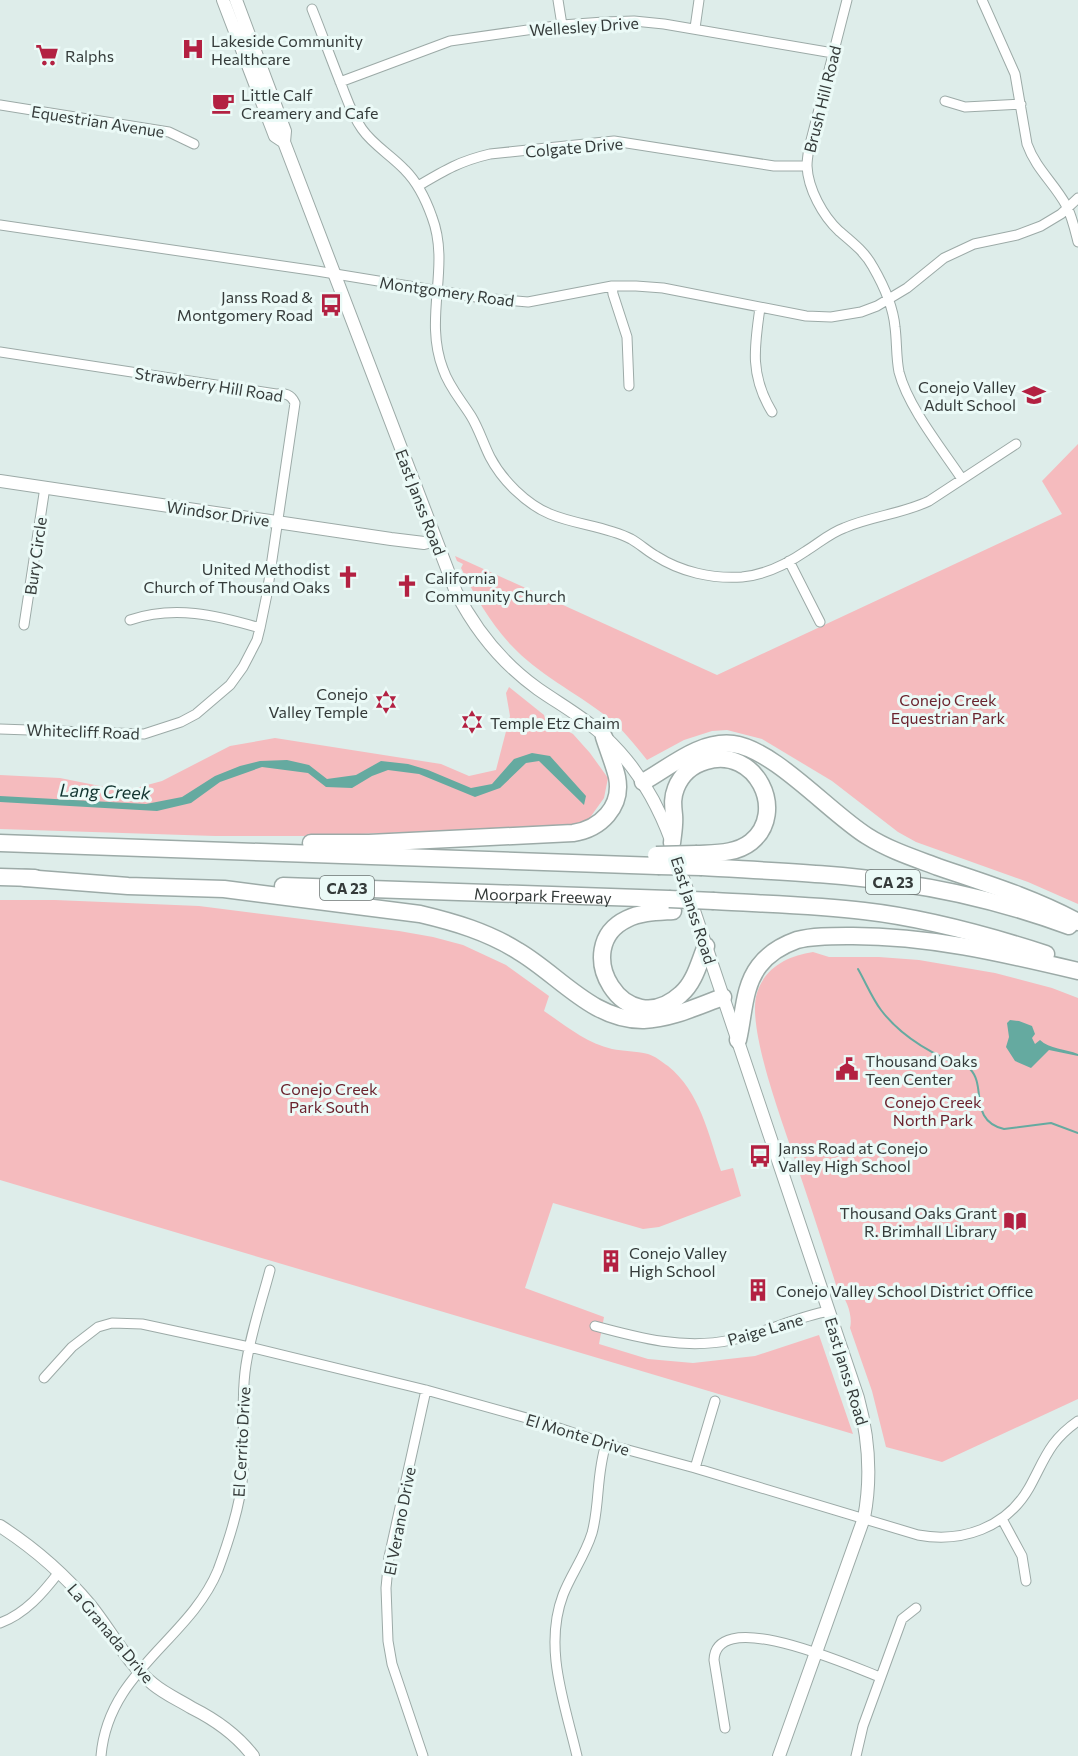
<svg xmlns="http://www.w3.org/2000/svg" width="1078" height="1756" font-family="Commissioner,sans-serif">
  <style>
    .green { fill: #f5bbbe }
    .water { fill: #65aaa0 }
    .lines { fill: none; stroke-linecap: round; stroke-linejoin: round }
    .stream { stroke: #65aaa0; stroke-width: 2 }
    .street-casing { stroke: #9caaa7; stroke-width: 11 }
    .secondary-casing { stroke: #9caaa7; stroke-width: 14 }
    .highway-casing { stroke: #9caaa7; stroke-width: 19 }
    .street { stroke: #fff; stroke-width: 9 }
    .secondary { stroke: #fff; stroke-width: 12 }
    .highway { stroke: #fff; stroke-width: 16 }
    .highway-bridge-casing { stroke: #9caaa7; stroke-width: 19; stroke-linecap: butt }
    .highway-bridge { stroke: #fff; stroke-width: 16 }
    .labels { text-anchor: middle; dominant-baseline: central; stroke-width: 6; stroke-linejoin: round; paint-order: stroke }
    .shield { fill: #ebfaf7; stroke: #6c7473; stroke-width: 1.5 }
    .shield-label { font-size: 15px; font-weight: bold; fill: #353b3a }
    .street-label { font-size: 16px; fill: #353b3a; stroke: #ebfaf7 }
    .poi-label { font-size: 16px; fill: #353b3a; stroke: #ebfaf7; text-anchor: start }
    .park-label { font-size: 16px; fill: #6b232e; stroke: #ebfaf7 }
    .water-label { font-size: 18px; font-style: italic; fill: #123430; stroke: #ebfaf7 }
  </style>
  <rect width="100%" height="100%" fill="#deedea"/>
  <path class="green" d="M1078 444V904L1028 882 916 842 898 832 832 781 762 739 727 730 712 731 684 740 647 760C635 745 622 728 606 716 575 692 538 674 511 645 489 621 475 596 461 568L463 564 457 561 455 556 717 675 1062 514 1042 481Z
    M509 687 544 715 545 719 573 734 590 753 608 778 604 798 584 826 303 836H215L0 829V775L60 778 110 788H136L162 781 230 746 275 738 441 764 469 776 496 770 510 716 506 693Z
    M0 900H55L199 906 399 931 433 937 463 945 506 965 549 996 544 1011C565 1025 586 1043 612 1049 623 1051 636 1051 648 1054 655 1056 662 1062 668 1066 700 1092 708 1133 721 1171L733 1168 741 1196 659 1227 643 1229 553 1203 525 1288 604 1317 599 1344 648 1359 693 1363 755 1356 819 1335 853 1434 0 1180Z
    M813 952 829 957H879L919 960 995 973 1052 988 1078 998V1399L942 1462 886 1447 872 1391 850 1328C853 1317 847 1298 838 1291 824 1247 810 1204 795 1160 783 1123 746 1027 757 993 765 967 788 956 813 952Z"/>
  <path class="water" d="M532 753 550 756 586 796 584 805 539 761 526 763 500 788 475 797 419 774 388 770 372 776 352 788 326 787 308 773 262 767 220 782 191 803 157 811 0 802V796L146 804 182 797 215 776 240 766 260 761 287 760 309 765 327 779 356 775 381 761 408 764 428 770 471 788 492 784 514 759Z
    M1010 1020 1019 1021 1032 1026 1035 1034 1032 1038 1035 1044 1040 1040C1049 1049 1066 1049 1078 1054V1056L1049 1050 1031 1068 1015 1061 1006 1047 1009 1037 1007 1023Z"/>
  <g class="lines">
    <path class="stream" d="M858 969C866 983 872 998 881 1010 903 1039 937 1057 970 1069 987 1086 968 1120 1004 1129L1051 1123 1078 1133"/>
    <g class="street-casing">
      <path id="street" d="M558 0 562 25
        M847 0 809 148C808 154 807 161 807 166 808 189 823 216 839 231 852 242 865 252 873 267 884 286 893 305 895 327 897 342 896 357 899 372 908 407 942 449 962 479
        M982 0 1015 74 1027 144C1036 169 1054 183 1066 205 1072 216 1075 230 1078 242
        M312 9C322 34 331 59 341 84 347 99 352 115 362 129 373 145 391 155 405 170 418 183 426 200 432 217 451 267 423 317 443 369 449 387 461 400 471 416 479 429 483 443 490 457 502 480 526 504 550 514 576 525 606 526 631 539 640 544 647 551 656 556 681 572 712 579 742 577 764 575 787 564 806 551 819 543 830 533 844 528 872 516 902 514 929 501L1016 444
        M695 28 699 0
        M340 82 450 41 562 25 604 22 634 21 664 24 833 53
        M945 101 965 107 1021 104
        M0 105 169 132 194 144
        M418 186C445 170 460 161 490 154L614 141 774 166H807
        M0 225 317 271 482 298 528 302 612 286H636L663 288 806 316 831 317 861 312 877 306 907 288 944 258 974 244 1017 235 1041 226 1061 214 1078 198
        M612 286 613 294 627 337 629 386
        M760 308C754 348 750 376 772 412
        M0 352 276 394C285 393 291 394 295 403L267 594 260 628 257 640 243 667 230 685 196 714 181 722 144 734 0 729
        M789 561 820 622
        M130 620C174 605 216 615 260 628
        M24 625 45 487
        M595 1326C639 1338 685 1350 731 1340 765 1333 796 1317 829 1311
        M44 1378 72 1347 98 1327 112 1323 142 1324 249 1347 426 1390 541 1422 606 1444 695 1468 918 1535C962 1543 1006 1528 1029 1488 1045 1459 1049 1441 1078 1421
        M695 1468 715 1401
        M1002 1519 1022 1556 1026 1581
        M0 1623C25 1614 43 1593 59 1572
        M725 1728 714 1660C716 1605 853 1667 880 1677
        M101 1756C108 1671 189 1640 218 1570 228 1543 241 1502 243 1473 245 1439 241 1405 245 1372 249 1338 261 1304 270 1270
        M423 1756 392 1664 388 1641 386 1588 389 1557 426 1390
        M577 1756C565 1704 543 1648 563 1595 571 1574 585 1556 592 1533 600 1504 596 1475 606 1444
        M856 1756 863 1726 902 1619 916 1608"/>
    </g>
    <g class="secondary-casing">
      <path id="secondary" d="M223 0 275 136 284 142
        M236 0 285 131 284 142 456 592C476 631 503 664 538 689 561 705 585 718 605 737 635 765 657 802 671 840
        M0 481 391 539 424 543 436 540
        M677 860 858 1398C869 1438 872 1476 864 1518L779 1756
        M0 1526C34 1548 64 1574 90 1605 111 1631 127 1663 153 1684 165 1694 179 1700 192 1708 216 1720 237 1735 253 1756"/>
    </g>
    <g class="highway-casing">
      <g id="highway">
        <path d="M643 782C670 767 700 740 733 744 774 749 830 813 867 836 889 850 914 858 938 867 985 883 1034 898 1078 922"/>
        <path d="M0 843 658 866"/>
        <path d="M311 843H369L573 833C600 829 623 807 617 777 614 764 608 750 604 737"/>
        <path d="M672 843C673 834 675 824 674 815 673 805 672 798 676 788 681 775 692 765 706 761 756 746 788 812 751 842 736 854 715 853 697 854"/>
        <path d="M702 867C767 871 834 873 899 883 957 891 1014 906 1069 926"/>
        <path d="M0 877 35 878"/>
        <path d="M25 878 128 886 224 889 420 914C454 922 488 932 518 951 559 975 593 1021 644 1020 671 1019 698 1006 723 997"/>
        <path id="s1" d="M283 886 669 899"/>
        <path d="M714 901C764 904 815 905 864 911 926 918 987 935 1046 954"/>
        <path d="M673 911C658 912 641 912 627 919 568 947 625 1045 681 994 695 982 699 962 706 946"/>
        <path d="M738 1040C744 1015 743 987 759 966 768 954 783 945 797 940 813 936 830 936 847 936 926 935 1002 953 1078 971"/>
      </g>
    </g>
    <use href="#street" class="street"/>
    <use href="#secondary" class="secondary"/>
    <use href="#highway" class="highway"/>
    <g class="highway-bridge-casing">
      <path id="highway-bridge" d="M656 855 697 854
        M658 866 702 867
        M669 899 714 901"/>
    </g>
    <use href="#highway-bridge" class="highway-bridge"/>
  </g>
  <defs>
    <g id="hospital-bare" transform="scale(1.8)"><path d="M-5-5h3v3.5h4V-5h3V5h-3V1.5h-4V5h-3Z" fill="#b32142" stroke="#ebfaf7" stroke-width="2.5" paint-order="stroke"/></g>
    <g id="supermarket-bare" transform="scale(1.8)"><path d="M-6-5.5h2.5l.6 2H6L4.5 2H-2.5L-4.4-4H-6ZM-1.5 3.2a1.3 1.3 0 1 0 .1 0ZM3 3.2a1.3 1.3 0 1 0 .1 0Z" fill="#b32142" stroke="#ebfaf7" stroke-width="2.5" paint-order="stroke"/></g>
    <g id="cafe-bare" transform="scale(1.8)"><path d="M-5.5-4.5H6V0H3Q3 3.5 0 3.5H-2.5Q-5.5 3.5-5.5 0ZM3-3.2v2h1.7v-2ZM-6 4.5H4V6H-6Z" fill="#b32142" stroke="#ebfaf7" stroke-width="2.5" paint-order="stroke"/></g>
    <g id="bus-bare" transform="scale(1.8)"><path d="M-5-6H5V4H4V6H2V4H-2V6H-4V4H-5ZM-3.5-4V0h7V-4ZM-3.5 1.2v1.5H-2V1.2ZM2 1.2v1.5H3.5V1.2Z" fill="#b32142" stroke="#ebfaf7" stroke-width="2.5" paint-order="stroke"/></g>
    <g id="school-bare" transform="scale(1.8)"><path d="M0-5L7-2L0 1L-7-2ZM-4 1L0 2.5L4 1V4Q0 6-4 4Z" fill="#b32142" stroke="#ebfaf7" stroke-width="2.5" paint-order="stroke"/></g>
    <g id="church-bare" transform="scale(1.8)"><path d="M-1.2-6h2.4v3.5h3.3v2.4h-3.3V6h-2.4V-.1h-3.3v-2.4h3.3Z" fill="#b32142" stroke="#ebfaf7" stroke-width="2.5" paint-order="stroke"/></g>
    <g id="synagogue-bare" transform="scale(1.8)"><path d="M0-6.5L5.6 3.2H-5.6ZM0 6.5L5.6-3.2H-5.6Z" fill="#b32142" stroke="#ebfaf7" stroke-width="2.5" paint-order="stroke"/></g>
    <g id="civic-bare" transform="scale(1.8)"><path d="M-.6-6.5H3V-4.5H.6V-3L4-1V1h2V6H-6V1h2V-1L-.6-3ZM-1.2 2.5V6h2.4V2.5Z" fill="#b32142" stroke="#ebfaf7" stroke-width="2.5" paint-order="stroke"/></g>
    <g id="library-bare" transform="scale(1.8)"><path d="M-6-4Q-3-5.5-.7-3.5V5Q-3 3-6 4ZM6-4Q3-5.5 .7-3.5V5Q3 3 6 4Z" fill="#b32142" stroke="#ebfaf7" stroke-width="2.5" paint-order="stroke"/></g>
    <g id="building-bare" transform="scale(1.8)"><path d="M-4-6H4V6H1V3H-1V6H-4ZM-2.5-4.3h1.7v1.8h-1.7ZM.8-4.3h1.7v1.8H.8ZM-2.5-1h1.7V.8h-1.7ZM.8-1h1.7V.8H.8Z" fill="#b32142" stroke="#ebfaf7" stroke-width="2.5" paint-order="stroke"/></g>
  </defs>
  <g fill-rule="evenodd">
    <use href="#hospital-bare" x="193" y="49"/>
    <use href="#supermarket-bare" x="47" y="55"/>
    <use href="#cafe-bare" x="223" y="103"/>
    <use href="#bus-bare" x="331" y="305"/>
    <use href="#school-bare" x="1034" y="395"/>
    <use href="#church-bare" x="348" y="577"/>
    <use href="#church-bare" x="407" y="586"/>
    <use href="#synagogue-bare" x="386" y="702"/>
    <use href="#synagogue-bare" x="472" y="722"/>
    <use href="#civic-bare" x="847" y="1069"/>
    <use href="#bus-bare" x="760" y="1156"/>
    <use href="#library-bare" x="1015" y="1221"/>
    <use href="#building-bare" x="611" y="1261"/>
    <use href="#building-bare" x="758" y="1290"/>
  </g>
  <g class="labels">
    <g class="shield">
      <rect x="866" y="870" width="54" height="24" rx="4.5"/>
      <rect x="320" y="876" width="54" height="24" rx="4.5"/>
    </g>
    <g class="shield-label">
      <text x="893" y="882">CA 23</text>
      <text x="347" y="888">CA 23</text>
    </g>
    <g class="street-label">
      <text transform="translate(584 26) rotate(-4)">Wellesley Drive</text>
      <text transform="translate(822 99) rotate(-76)">Brush Hill Road</text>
      <text transform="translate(98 121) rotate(9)">Equestrian Avenue</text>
      <text transform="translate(574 147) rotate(-5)">Colgate Drive</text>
      <text transform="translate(447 291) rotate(8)">Montgomery Road</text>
      <text transform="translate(209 384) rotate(9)">Strawberry Hill Road</text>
      <text transform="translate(421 502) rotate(69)">East Janss Road</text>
      <text transform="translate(218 513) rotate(8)">Windsor Drive</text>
      <text transform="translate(35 556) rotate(-82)">Bury Circle</text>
      <text transform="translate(83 731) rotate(2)">Whitecliff Road</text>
      <text stroke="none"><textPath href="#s1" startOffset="260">Moorpark Freeway</textPath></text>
      <text transform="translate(694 910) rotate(72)">East Janss Road</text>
      <text transform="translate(765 1329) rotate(-16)">Paige Lane</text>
      <text transform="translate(847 1371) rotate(73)">East Janss Road</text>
      <text transform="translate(578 1434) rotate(17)">El Monte Drive</text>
      <text transform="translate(241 1442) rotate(-87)">El Cerrito Drive</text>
      <text transform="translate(399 1521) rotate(-79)">El Verano Drive</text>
      <text transform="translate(111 1633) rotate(50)">La Granada Drive</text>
    </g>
    <g class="poi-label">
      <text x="211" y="40">Lakeside Community<tspan x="211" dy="18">Healthcare</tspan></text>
      <text x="65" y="55">Ralphs</text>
      <text x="241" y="94">Little Calf<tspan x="241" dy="18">Creamery and Cafe</tspan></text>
      <text x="313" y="296" text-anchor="end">Janss Road &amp;<tspan x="313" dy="18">Montgomery Road</tspan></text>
      <text x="1016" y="386" text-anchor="end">Conejo Valley<tspan x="1016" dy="18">Adult School</tspan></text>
      <text x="330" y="568" text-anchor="end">United Methodist<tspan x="330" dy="18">Church of Thousand Oaks</tspan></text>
      <text x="425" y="577">California<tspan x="425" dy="18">Community Church</tspan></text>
      <text x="368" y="693" text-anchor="end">Conejo<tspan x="368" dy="18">Valley Temple</tspan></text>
      <text x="490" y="722">Temple Etz Chaim</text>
      <text x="865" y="1060">Thousand Oaks<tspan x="865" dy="18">Teen Center</tspan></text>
      <text x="778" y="1147">Janss Road at Conejo<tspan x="778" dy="18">Valley High School</tspan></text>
      <text x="997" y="1212" text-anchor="end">Thousand Oaks Grant<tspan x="997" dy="18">R. Brimhall Library</tspan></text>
      <text x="629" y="1252">Conejo Valley<tspan x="629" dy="18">High School</tspan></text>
      <text x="776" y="1290">Conejo Valley School District Office</text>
    </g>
    <g class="park-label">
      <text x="948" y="699">Conejo Creek<tspan x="948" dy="18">Equestrian Park</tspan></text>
      <text x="329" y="1088">Conejo Creek<tspan x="329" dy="18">Park South</tspan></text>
      <text x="933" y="1101">Conejo Creek<tspan x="933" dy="18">North Park</tspan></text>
    </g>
    <g class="water-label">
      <text transform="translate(105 791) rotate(2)">Lang Creek</text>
    </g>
  </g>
</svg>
